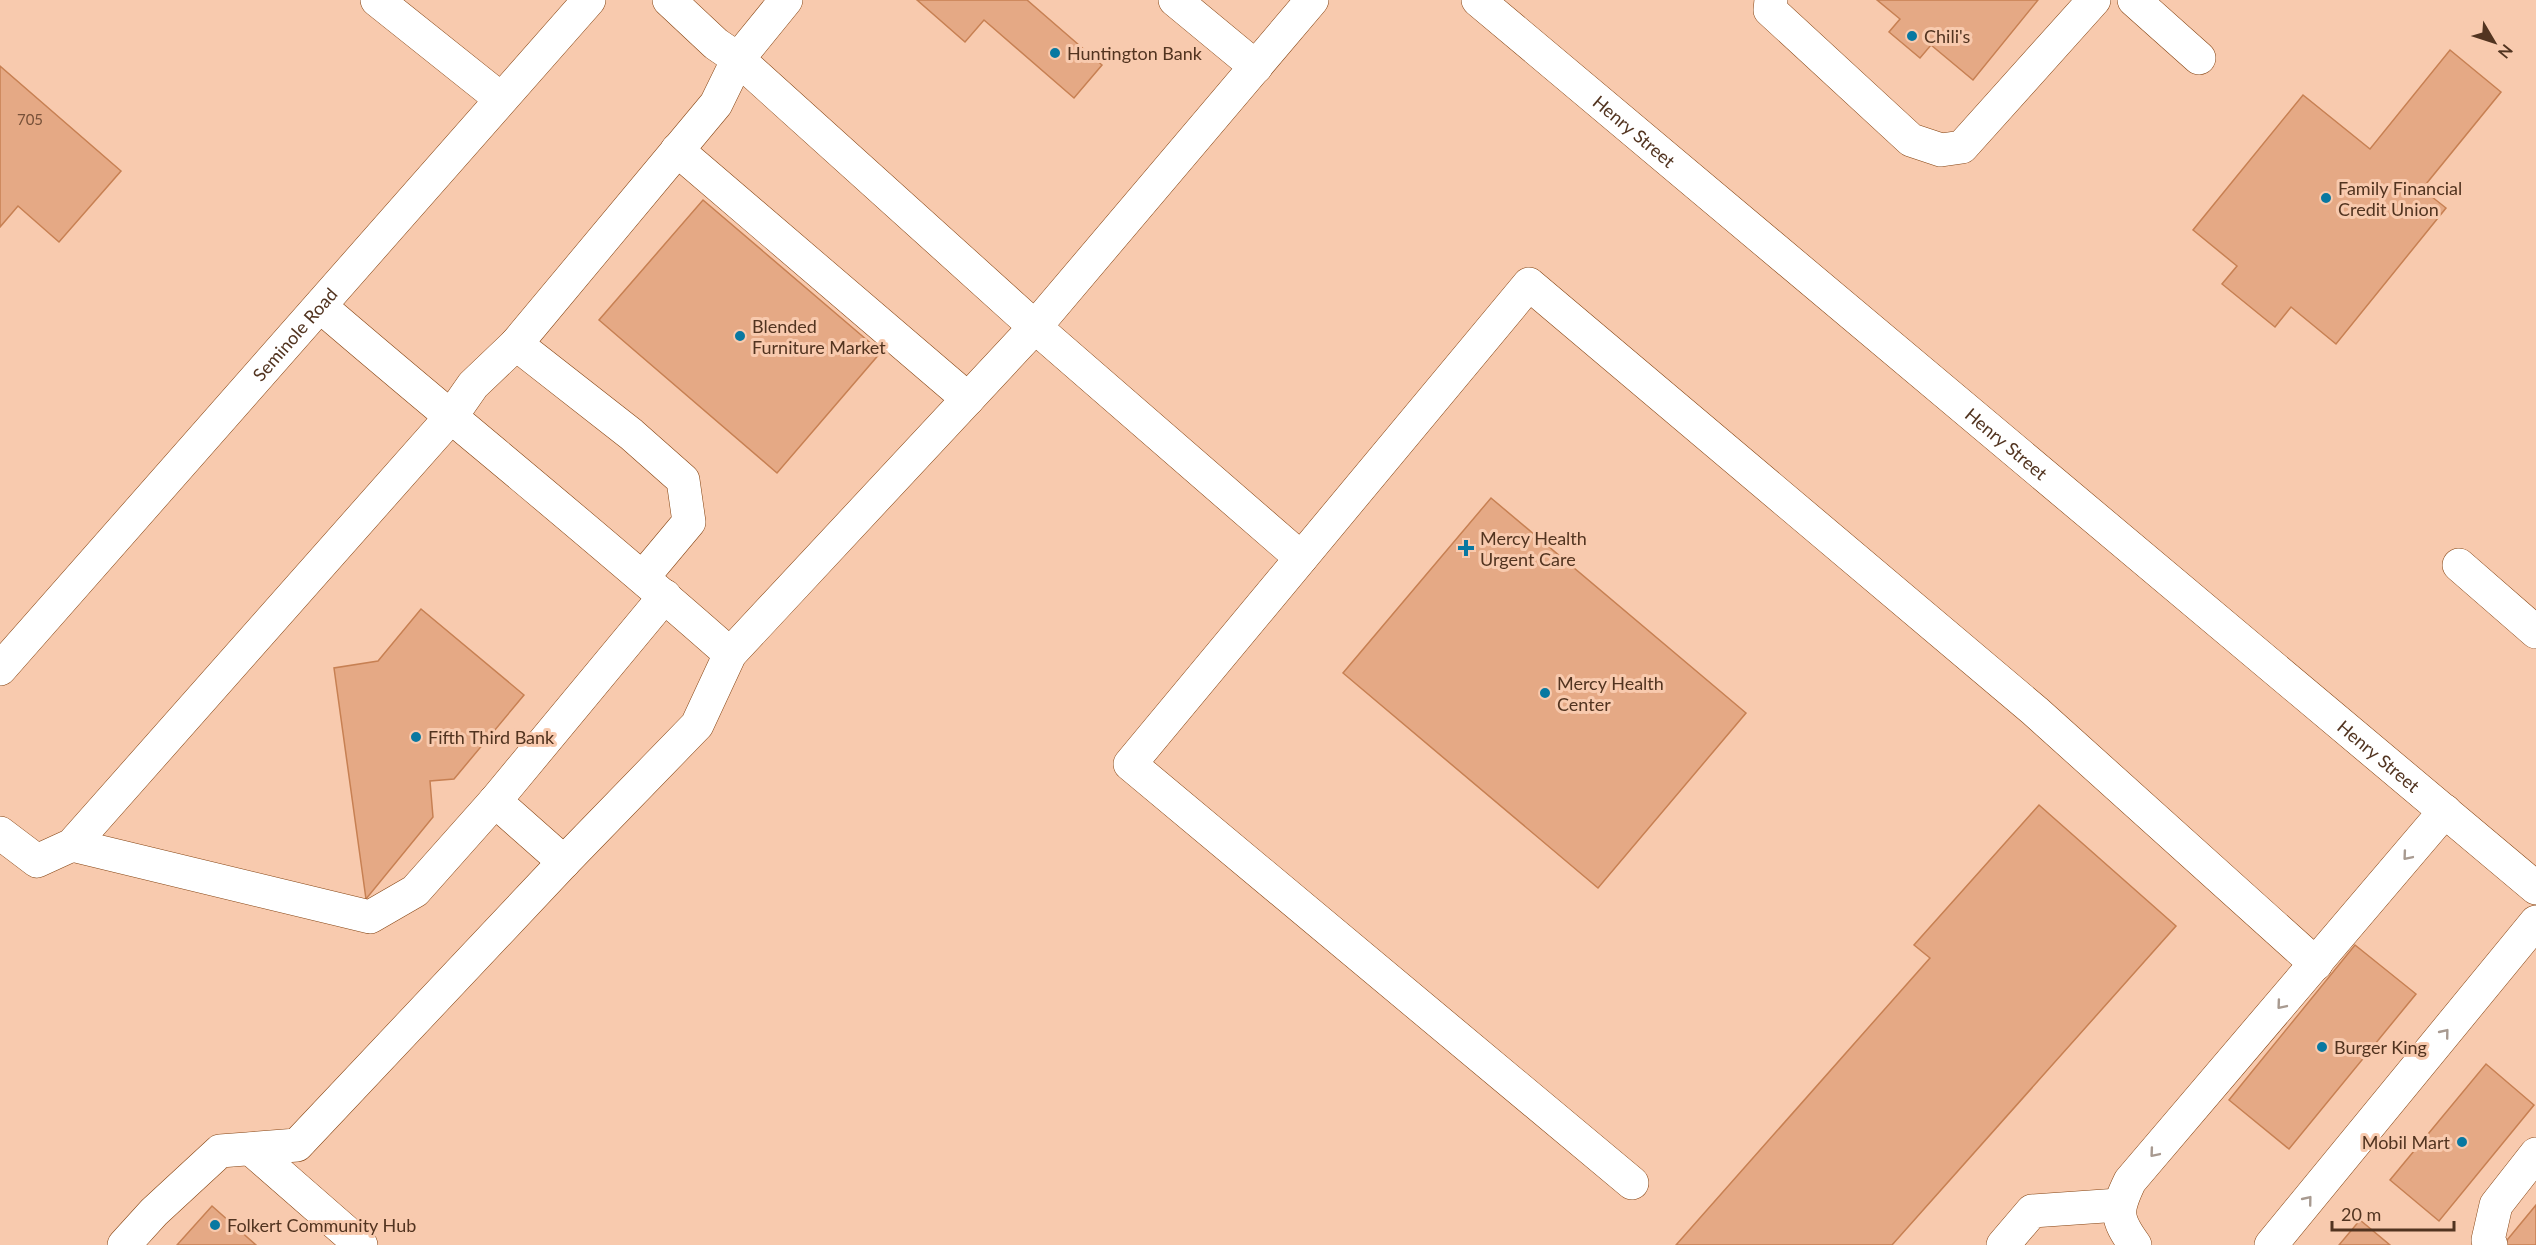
<svg xmlns="http://www.w3.org/2000/svg" width="2536" height="1245" font-family="Lato,sans-serif">
  <style>
    .building { fill: #e5a985; stroke: #c78053; stroke-width: 1.5 }
    .lines { fill: none; stroke-linecap: round; stroke-linejoin: round }
    .minor-casing { stroke: #854311; stroke-width: 34 }
    .minor { stroke: #fff; stroke-width: 33 }
    .oneway { stroke: #a89a90 }
    .poi-dot { fill: #0878a1; stroke: #f8caae; stroke-width: 2 }
    .labels { text-anchor: middle; dominant-baseline: central; stroke-width: 6; stroke-linejoin: round; paint-order: stroke }
    .number-label { font-size: 15px; fill: #775139 }
    .poi-label { font-size: 18px; fill: #523420; stroke: #f8caae; text-anchor: start }
    .street-label { font-size: 18px; fill: #523420; stroke: #f8caae }
  </style>
  <rect width="100%" height="100%" fill="#f8caae"/>
  <path class="building" d="M917 0H1027L1102 65 1074 98 984 20 965 42Z
    M1877 0H2038L1973 80 1931 45 1920 58 1889 32 1900 19Z
    M2450 50 2501 92 2422 189 2446 208 2336 344 2291 307 2275 327 2222 284 2237 266 2193 230 2303 95 2370 149Z
    M0 66 121 171 59 242 18 206 0 227Z
    M703 200 881 352 777 473 599 320Z
    M1491 498 1746 713 1598 888 1343 673Z
    M421 609 524 695 454 779 430 781 433 817 366 899 334 668 378 661Z
    M2039 805 2176 926 1892 1245H1676L1930 958 1914 945Z
    M2355 945 2416 994 2289 1149 2229 1100Z
    M2486 1064 2534 1105 2439 1221 2390 1180Z
    M2536 1205V1245H2503Z
    M212 1206 256 1245H177Z
    M2360 1220 2390 1245H2339Z"/>
  <g class="lines">
    <g class="minor-casing">
      <g id="minor">
        <path d="M377 0 501 99"/>
        <path d="M786 0 738 59 1035 327 1301 558"/>
        <path d="M1175 0 1256 67"/>
        <path id="s1" d="M1478 0 2536 888"/>
        <path d="M1771 0 1770 10 1911 140 1941 150 1962 147 2094 0"/>
        <path d="M2134 0 2199 58"/>
        <path d="M677 150 968 399"/>
        <path d="M320 306C456 423 596 535 730 654"/>
        <path d="M516 344 716 104 738 59 716 44 669 0"/>
        <path d="M2459 565 2536 632"/>
        <path id="s2" d="M0 669 589 0"/>
        <path d="M495 801 564 862"/>
        <path d="M0 833 37 861 72 845 450 418 473 385 516 344 631 434 683 480 689 522 643 577"/>
        <path d="M72 845 370 917 415 891 495 801 665 596"/>
        <path d="M251 1149 361 1245"/>
        <path d="M1632 1183 1130 764 1529 284 2035 711 2316 964"/>
        <path d="M124 1245 154 1212 220 1151 297 1145 564 862 697 725 730 654 1035 327 1312 0"/>
        <path d="M2003 1245 2032 1211 2119 1205"/>
        <path d="M2135 1245C2115 1218 2116 1210 2130 1181L2445 811"/>
        <path d="M2271 1245 2536 922"/>
        <path d="M2491 1245 2488 1240 2496 1205 2536 1154"/>
      </g>
    </g>
    <use href="#minor" class="minor"/>
  </g>
  <defs><path id="oneway-chevron" d="M-2-3.5L2.5 0L-2 3.5" fill="none" stroke-width="1.6" stroke-linecap="round" stroke-linejoin="round" transform="scale(1.5)"/></defs>
  <g class="oneway">
    <use href="#oneway-chevron" transform="translate(2407 856) rotate(130)"/>
    <use href="#oneway-chevron" transform="translate(2281 1005) rotate(130)"/>
    <use href="#oneway-chevron" transform="translate(2445 1033) rotate(-51)"/>
    <use href="#oneway-chevron" transform="translate(2154 1153) rotate(130)"/>
    <use href="#oneway-chevron" transform="translate(2308 1200) rotate(-51)"/>
  </g>
  <g class="poi-dot">
    <circle cx="1912" cy="36" r="6"/>
    <circle cx="1055" cy="53" r="6"/>
    <circle cx="2326" cy="198" r="6"/>
    <circle cx="740" cy="336" r="6"/>
    <path d="M1463 539h6v6h6v6h-6v6h-6v-6h-6v-6h6z"/>
    <circle cx="1545" cy="693" r="6"/>
    <circle cx="416" cy="737" r="6"/>
    <circle cx="2322" cy="1047" r="6"/>
    <circle cx="2462" cy="1142" r="6"/>
    <circle cx="215" cy="1225" r="6"/>
  </g>
  <g class="labels">
    <g class="number-label">
      <text x="30" y="119">705</text>
    </g>
    <g class="poi-label">
      <text x="1924" y="36">Chili's</text>
      <text x="1067" y="53">Huntington Bank</text>
      <text x="2338" y="188">Family Financial<tspan x="2338" dy="21">Credit Union</tspan></text>
      <text x="752" y="326">Blended<tspan x="752" dy="21">Furniture Market</tspan></text>
      <text x="1480" y="538">Mercy Health<tspan x="1480" dy="21">Urgent Care</tspan></text>
      <text x="1557" y="683">Mercy Health<tspan x="1557" dy="21">Center</tspan></text>
      <text x="428" y="737">Fifth Third Bank</text>
      <text x="2334" y="1047">Burger King</text>
      <text x="2450" y="1142" text-anchor="end">Mobil Mart</text>
      <text x="227" y="1225">Folkert Community Hub</text>
    </g>
    <g class="street-label">
      <text stroke="none"><textPath href="#s1" startOffset="204">Henry Street</textPath></text>
      <text stroke="none"><textPath href="#s2" startOffset="446">Seminole Road</textPath></text>
      <text stroke="none"><textPath href="#s1" startOffset="690">Henry Street</textPath></text>
      <text stroke="none"><textPath href="#s1" startOffset="1176">Henry Street</textPath></text>
    </g>
  </g>
  <g transform="translate(2494 42) rotate(129)" stroke="#f8caae" stroke-width="4.5" paint-order="stroke">
  <path d="M0-4.5L10 22L0 15L-10 22Z" fill="#523420"/>
  <text y="-9" font-size="16" font-weight="bold" text-anchor="middle" fill="#523420">N</text>
  </g>
  <path d="M2332 1221v9h122v-9" fill="none" stroke="#523420" stroke-width="3"/>
  <text x="2341" y="1221" font-size="18" fill="#523420" stroke="#f8caae" stroke-width="4.5" paint-order="stroke">20 m</text>
</svg>
